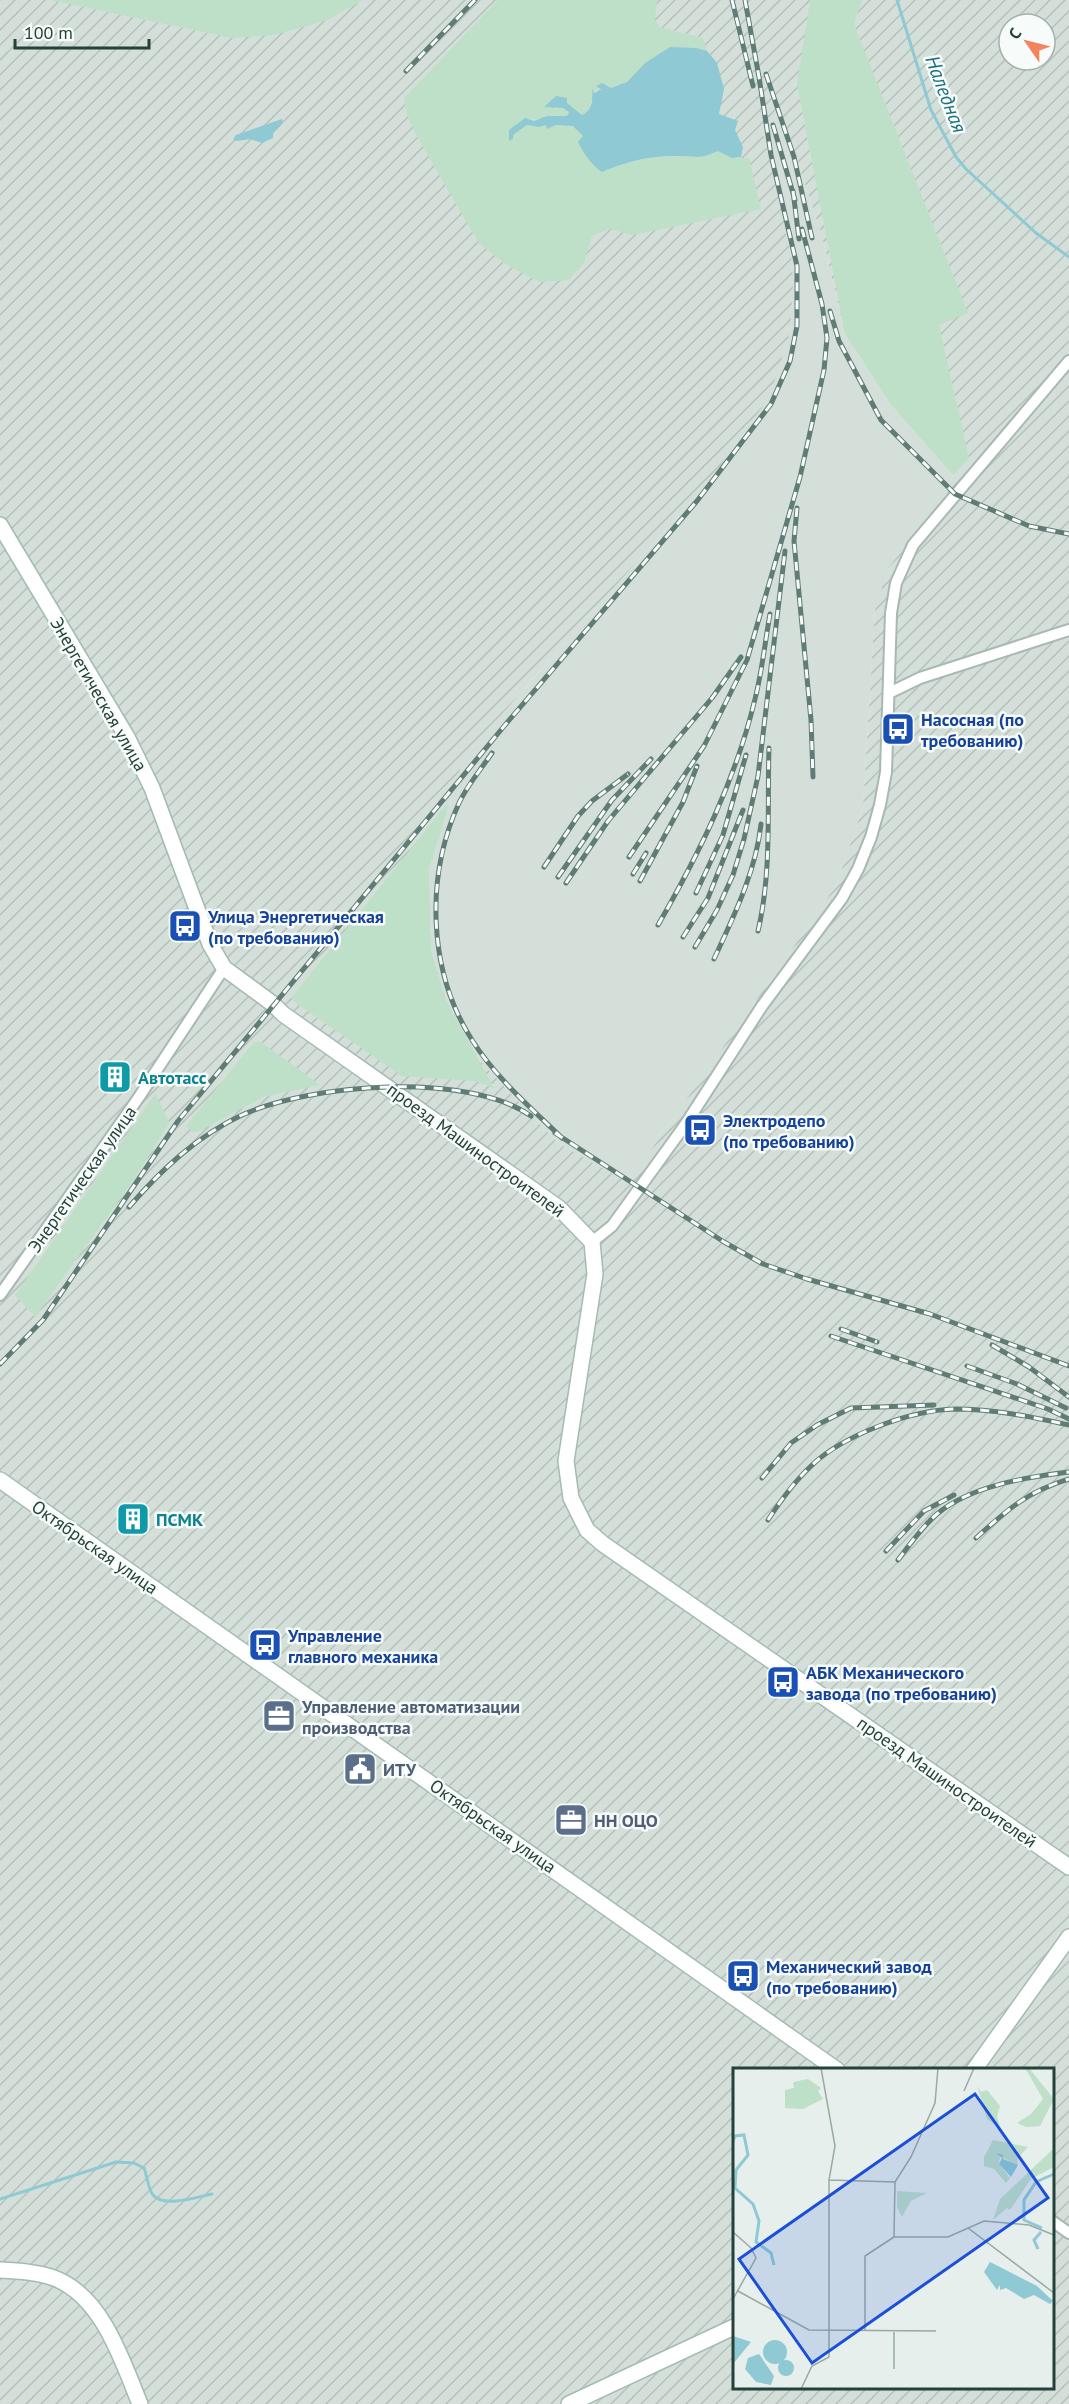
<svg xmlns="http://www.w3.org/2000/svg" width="1069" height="2404" font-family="'PT Sans',sans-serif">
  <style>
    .built { fill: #d4dfda }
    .industrial { fill: url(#industrial-furrows); fill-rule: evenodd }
    .green { fill: #bfe0c8 }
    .water { fill: #8ec9d4 }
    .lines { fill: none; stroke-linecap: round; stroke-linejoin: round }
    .stream { stroke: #8ec9d4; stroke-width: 3 }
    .street-casing { stroke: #a8b8b2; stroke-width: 14 }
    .secondary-casing { stroke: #a4bbb3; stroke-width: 18 }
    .street { stroke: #fff; stroke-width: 10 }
    .secondary { stroke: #fff; stroke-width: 15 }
    .rail-casing { stroke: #5f7d75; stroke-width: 5 }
    .rail { stroke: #f7fbf9; stroke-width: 3; stroke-dasharray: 9; stroke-linecap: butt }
    .labels { text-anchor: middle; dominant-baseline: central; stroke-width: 5; stroke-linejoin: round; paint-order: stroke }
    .street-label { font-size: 18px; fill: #24423a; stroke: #f7fbf9 }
    .transit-label { font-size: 18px; font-weight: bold; fill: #164399; stroke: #f7fbf9; text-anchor: start }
    .culture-label { font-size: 18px; font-weight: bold; fill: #0d838f; stroke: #f7fbf9; text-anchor: start }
    .service-label { font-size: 18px; font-weight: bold; fill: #4e5e75; stroke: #f7fbf9; text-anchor: start }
    .water-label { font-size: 20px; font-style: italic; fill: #1c6f80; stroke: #f7fbf9 }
    .inset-river { fill: none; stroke: #8ec9d4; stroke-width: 3 }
    .inset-road { fill: none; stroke: #98aaa4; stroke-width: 1.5 }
    .view { fill: #1d4ed8; fill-opacity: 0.15; stroke: #1d4ed8; stroke-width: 3 }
    .inset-edge { fill: none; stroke: #24423a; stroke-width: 3 }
  </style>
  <defs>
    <pattern id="industrial-furrows" width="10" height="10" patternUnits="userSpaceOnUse" patternTransform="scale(1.5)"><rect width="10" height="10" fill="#d4dfda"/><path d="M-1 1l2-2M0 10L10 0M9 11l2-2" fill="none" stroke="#b6c1bc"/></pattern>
  </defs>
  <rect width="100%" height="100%" fill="#e6efeb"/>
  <path class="built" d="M781 112 822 236 845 334 891 405 953 475 946 498 875 611 863 807 836 886 628 1184 558 1143 480 1061 446 1000 431 951 429 869 464 757 713 476 782 210 761 125Z"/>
  <path class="industrial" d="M0 0H1069V2404H0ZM1009 24H1045V60H1009ZM781 112 822 236 845 334 911 288 953 475 946 498 888 568 875 611 863 807 836 886 628 1183 558 1143 480 1061 446 1000 431 951 429 869 464 757 713 476 770 396 790 332 793 287 792 263 782 210 761 125ZM734 2070H1052V2388H734Z"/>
  <path class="green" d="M50 0H363L328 20 273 35 232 38Z
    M498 0H657L655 20 659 27 703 38 707 51 670 47 645 63 627 82 611 88 596 86 602 89 593 92C591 102 591 111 582 115L567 103 548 108H563L569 112 567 116C561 117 557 115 551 116 541 117 536 122 525 118L518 124 513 135 527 125 539 127 546 124 547 129 556 125 573 126 583 137 578 142 589 159 602 172C622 162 654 155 676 156 697 156 698 159 718 151L732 158H749L761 209 632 235 609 229 592 236 584 263 569 280 540 282 505 264 478 242 415 133 407 115 404 98Z
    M810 0H862L854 24 968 313 939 325 969 458 953 475 891 405 845 334 797 84Z
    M449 805 429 869 431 951 446 1000 494 1088 474 1081 402 1076 297 1004 291 998 445 806Z
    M254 1042H261L320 1085 263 1097 202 1130 193 1132 186 1126Z
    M155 1094 169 1121 168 1125 133 1181 35 1317 15 1295Z"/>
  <path class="water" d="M670 47 696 48 707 51 717 63 724 89 719 114 738 121 735 130 743 147 741 157 732 158 718 151C697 160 698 156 676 156 653 155 623 162 602 172 591 164 584 154 578 142L583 136 573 126 556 125 547 129 546 125 539 127 527 125 513 135V139L509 141V130L525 118 534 121 547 116H567L569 112 563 108 544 107 556 96 567 98V103L582 115C593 110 593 98 592 88L594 93 602 90 596 86 602 83 611 88 627 82 645 63Z
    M282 119 283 123 273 133V138L262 143 250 139 237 141 233 139 236 135Z"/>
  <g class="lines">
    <path class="stream" d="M897 0 931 110 956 157 966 169 1036 233 1069 257
      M0 2199 116 2162 134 2163 144 2168C147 2175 148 2189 153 2195 163 2208 198 2197 212 2194"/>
    <g class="street-casing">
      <path id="street" d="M889 693 920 678 1069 630
        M592 1242 612 1226 685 1125 762 1006 842 898 858 869 871 837 880 805 886 772 891 613 896 583 913 545 1069 361
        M0 1295 139 1097 224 968
        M1052 2221 1069 2233"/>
    </g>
    <g class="secondary-casing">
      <path id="secondary" d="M0 525 127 737 152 788 210 944 224 968 273 1004 283 1014 559 1208 592 1242 595 1274 566 1461 571 1498 587 1530 603 1544 1069 1867
        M0 1480 837 2070
        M974 2070 1069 1937
        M0 2270C19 2271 37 2272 54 2278 102 2296 122 2360 140 2404
        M569 2404 734 2327"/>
    </g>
    <use href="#street" class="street"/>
    <use href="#secondary" class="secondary"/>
    <g class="rail-casing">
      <path id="rail" d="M732 0 753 86
        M406 71 475 0
        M766 74 794 157 812 238
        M773 125 795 200
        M793 191 799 239
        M830 311 839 341 881 420 955 494 1029 526 1069 534
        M797 508 794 541 811 720 813 777
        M492 753C481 769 467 786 459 803 425 877 428 971 472 1040 496 1078 530 1107 562 1138
        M629 857 704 746 747 660 800 477 824 370 827 338 822 304 802 229
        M544 867 578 816 592 801 628 774
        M633 874 646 853
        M558 877 612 800 651 759
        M640 881 683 802 697 766
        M566 883 608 821 712 698 741 657
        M696 893 723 835 746 755
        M658 925C699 854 736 779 755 699 762 672 765 642 770 614
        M758 931C772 872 767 808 769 748
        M683 937 708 898 743 810
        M695 947 717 910 733 875 744 839 758 776 785 551
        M714 959C734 916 756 871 761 824
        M555 1133 724 1242 763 1264 807 1279 930 1314 1069 1366
        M129 1207C161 1170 197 1136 242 1115 310 1084 467 1071 531 1116
        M841 1329 877 1342
        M831 1336 1048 1409 1069 1419
        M992 1345 1029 1367 1069 1397
        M0 1364 43 1320 178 1121 505 725 697 501 771 404 790 361 797 326V266L771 155 759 77 745 0
        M967 1366 1017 1384 1066 1408
        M762 1478 791 1443 817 1425 851 1408 934 1405
        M768 1520C781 1500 795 1481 811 1466 843 1435 911 1410 955 1409 994 1409 1032 1417 1069 1425
        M976 1538C1008 1509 1027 1492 1069 1479
        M886 1551 924 1511 954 1495
        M898 1560C910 1544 922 1527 937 1514 970 1486 1027 1477 1069 1472"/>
    </g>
    <use href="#rail" class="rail"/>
  </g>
  <defs>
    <g id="bus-square" transform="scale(1.725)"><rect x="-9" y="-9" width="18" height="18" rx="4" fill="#1a4fb4" stroke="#f7fbf9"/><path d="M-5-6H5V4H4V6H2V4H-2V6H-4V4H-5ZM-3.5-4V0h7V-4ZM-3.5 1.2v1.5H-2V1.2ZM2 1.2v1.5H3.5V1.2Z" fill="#fff"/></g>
    <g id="building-square" transform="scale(1.725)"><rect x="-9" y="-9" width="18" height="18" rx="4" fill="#0f9aa8" stroke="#f7fbf9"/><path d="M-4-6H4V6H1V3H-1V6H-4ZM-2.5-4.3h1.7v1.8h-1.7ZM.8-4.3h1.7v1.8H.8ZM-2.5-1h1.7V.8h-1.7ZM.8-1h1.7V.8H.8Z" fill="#fff"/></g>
    <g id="office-square" transform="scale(1.725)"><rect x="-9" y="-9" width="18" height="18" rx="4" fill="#5c6f8a" stroke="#f7fbf9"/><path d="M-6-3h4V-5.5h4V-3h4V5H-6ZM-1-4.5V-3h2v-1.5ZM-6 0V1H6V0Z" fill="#fff"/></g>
    <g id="civic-square" transform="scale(1.725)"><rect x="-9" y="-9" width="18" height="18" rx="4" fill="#5c6f8a" stroke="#f7fbf9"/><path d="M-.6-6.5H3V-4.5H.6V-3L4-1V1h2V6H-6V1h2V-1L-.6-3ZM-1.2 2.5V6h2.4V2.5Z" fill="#fff"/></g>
  </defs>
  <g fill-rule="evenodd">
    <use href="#bus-square" x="898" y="729"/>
    <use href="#bus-square" x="185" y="926"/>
    <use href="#building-square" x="115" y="1077"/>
    <use href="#bus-square" x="700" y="1130"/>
    <use href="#building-square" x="133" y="1519"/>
    <use href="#bus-square" x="265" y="1645"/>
    <use href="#bus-square" x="783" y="1682"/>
    <use href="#office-square" x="279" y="1716"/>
    <use href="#civic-square" x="360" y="1769"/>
    <use href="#office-square" x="571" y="1820"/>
    <use href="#bus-square" x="743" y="1976"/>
  </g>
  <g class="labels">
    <g class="street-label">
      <text transform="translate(99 694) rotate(60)">Энергетическая улица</text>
      <text transform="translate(476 1150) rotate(36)">проезд Машиностроителей</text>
      <text transform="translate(82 1179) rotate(-55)">Энергетическая улица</text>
      <text transform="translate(95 1547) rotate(35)">Октябрьская улица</text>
      <text transform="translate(947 1782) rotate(35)">проезд Машиностроителей</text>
      <text transform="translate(493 1826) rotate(35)">Октябрьская улица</text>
    </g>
    <g class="transit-label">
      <text x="921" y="719">Насосная (по<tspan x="921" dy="21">требованию)</tspan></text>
      <text x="208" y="916">Улица Энергетическая<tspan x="208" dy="21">(по требованию)</tspan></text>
      <text x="723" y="1120">Электродепо<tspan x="723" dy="21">(по требованию)</tspan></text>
      <text x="288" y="1635">Управление<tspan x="288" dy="21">главного механика</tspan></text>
      <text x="806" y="1672">АБК Механического<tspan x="806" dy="21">завода (по требованию)</tspan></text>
      <text x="766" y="1966">Механический завод<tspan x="766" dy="21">(по требованию)</tspan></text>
    </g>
    <g class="culture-label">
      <text x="138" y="1077">Автотасс</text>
      <text x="156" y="1519">ПСМК</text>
    </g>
    <g class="service-label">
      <text x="302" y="1706">Управление автоматизации<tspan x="302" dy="21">производства</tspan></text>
      <text x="383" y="1769">ИТУ</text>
      <text x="594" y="1820">НН ОЦО</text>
    </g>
    <g class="water-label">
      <text transform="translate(946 94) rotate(69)">Наледная</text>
    </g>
  </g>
  <g transform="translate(733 2068)">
    <rect width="321" height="321" fill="#e6efeb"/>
    <path d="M292 0H296L321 31 307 58 293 59 284 55 298 46 310 31ZM75 11 88 20 85 23 90 31 70 41 52 40V22L61 20 60 14ZM244 18 248 24 254 22 267 38 264 49 268 61 254 51ZM260 72 295 79 284 91 285 98 267 88 266 96 277 110 273 115 261 101 251 98V89ZM321 80V99L298 111 277 142 274 140 260 152 267 131ZM164 123 194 125 178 133 169 149 164 139Z" fill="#bfe0c8"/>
    <path d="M263 85 270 87V91L285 97 278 109 266 96 269 90ZM257 194 304 218 320 233 317 236 301 227 291 231 273 220 267 222V217L264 222 251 204ZM0 268 18 274 0 296ZM30 284a12 12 0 1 1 24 0a12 12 0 1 1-24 0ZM26 286 41 308 38 317 23 314 12 301 15 290ZM45 300a8 8 0 1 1 16 0a8 8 0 1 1-16 0Z" fill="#8ec9d4"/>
    <path class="inset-river" d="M0 73 2 68 11 67 15 87 3 102 2 120 20 136 26 153 23 174 38 185 41 197M309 160 291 152V132L303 114 321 106M305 181 301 172 308 164"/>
    <path class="inset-road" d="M231 23 241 0M96 112 162 114M235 160 321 225M0 164 18 180 23 190 0 231M161 169 162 114 178 89 202 35 205 0M161 169H215L251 153 296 157 321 167M5 223 76 262 203 263M132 263V188L161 169M161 301V264M68 321 79 298 96 289V112L102 78 88 0"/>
    <path class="view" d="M242 26 315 130 79 295 6 191Z"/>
    <rect width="321" height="321" class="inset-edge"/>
  </g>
  <g transform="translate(1027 42) rotate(305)"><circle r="28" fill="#f7fbf9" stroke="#a3b1ad" stroke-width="1.5"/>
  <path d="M0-4.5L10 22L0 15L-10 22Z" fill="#f4845f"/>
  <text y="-9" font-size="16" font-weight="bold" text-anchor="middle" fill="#24423a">С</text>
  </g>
  <path d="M15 39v9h134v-9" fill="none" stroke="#24423a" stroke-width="3"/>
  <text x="24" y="39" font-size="18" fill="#24423a" stroke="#f7fbf9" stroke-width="4.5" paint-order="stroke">100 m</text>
</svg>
